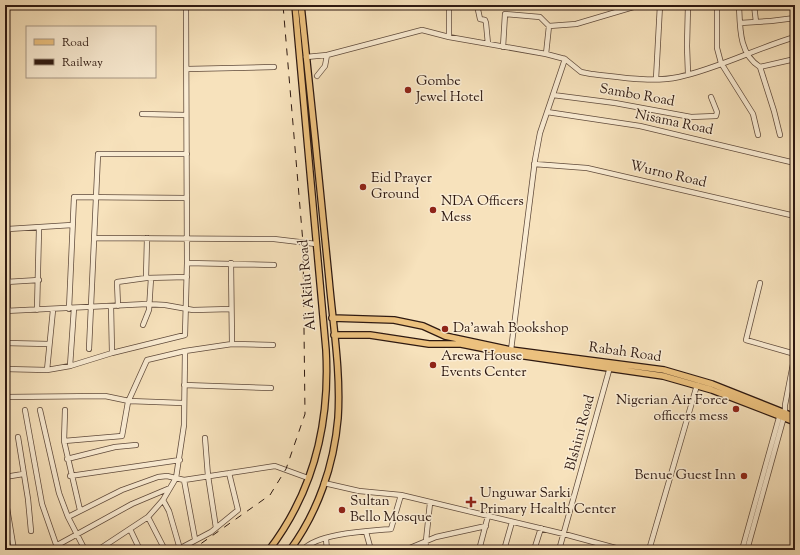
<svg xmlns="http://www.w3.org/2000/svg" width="800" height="555" font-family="'Sorts Mill Goudy',serif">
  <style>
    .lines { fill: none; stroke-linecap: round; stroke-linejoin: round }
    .minor-casing { stroke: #604b3c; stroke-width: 6 }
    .major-casing { stroke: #2e1911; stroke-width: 8 }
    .minor { stroke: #faecd3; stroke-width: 4.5 }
    .major { stroke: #ecc17e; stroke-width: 5.5 }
    .rail { stroke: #2e1911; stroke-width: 1; stroke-dasharray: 7 7; stroke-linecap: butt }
    .poi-dot { fill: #8f2418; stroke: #faecd3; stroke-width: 1.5 }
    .labels { text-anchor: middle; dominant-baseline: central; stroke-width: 3; stroke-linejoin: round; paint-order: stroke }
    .poi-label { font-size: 14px; fill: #2e1911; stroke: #faecd3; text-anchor: start }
    .street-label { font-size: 14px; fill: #2e1911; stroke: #faecd3 }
  </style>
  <rect width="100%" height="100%" fill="#f7e2bc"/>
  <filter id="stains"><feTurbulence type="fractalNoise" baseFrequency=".005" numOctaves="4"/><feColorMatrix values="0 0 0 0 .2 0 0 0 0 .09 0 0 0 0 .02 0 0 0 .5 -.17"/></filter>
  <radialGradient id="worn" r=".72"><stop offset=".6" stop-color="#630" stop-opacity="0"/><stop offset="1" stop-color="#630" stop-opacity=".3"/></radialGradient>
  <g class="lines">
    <g class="minor-casing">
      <path id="minor" d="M477 5 480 19 485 20 486 23 488 44
        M688 5 687 46 688 74
        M717 5V48L721 63 753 114 758 135
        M739 5C740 28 739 54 760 67
        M754 5 756 22
        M784 5V6
        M740 23 771 21 795 18
        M449 37V5
        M503 47 505 14 540 17 549 26
        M546 54 549 26 576 24 640 5
        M306 57 327 55 422 30 449 37 546 54 565 59 540 133 535 160 511 350
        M565 59 581 72 591 74C619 77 651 83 679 77 717 69 757 48 795 37
        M760 67 774 111 780 135
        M760 67 795 59
        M187 69 274 67
        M317 76 325 66 327 55
        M656 79 660 5
        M553 95 615 103 691 117 716 116 717 112 711 97
        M547 112 640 126 795 163
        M142 114 186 115
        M534 164 587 168 795 216
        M95 238 274 239 316 244
        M187 263 274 265
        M231 263 232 344
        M146 278 147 238
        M6 282 39 280
        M760 283 746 340 795 354
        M111 306 112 353
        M118 306 117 282 146 278 187 277
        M69 309 74 197 186 198
        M37 310 39 229
        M5 311 147 304 165 305 193 310 231 309
        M8 311V229L72 225
        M143 325 149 310 151 278
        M5 343 49 344
        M89 349 98 154H187
        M70 366 74 308
        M5 369 47 370 70 366 112 353 185 335 187 263 186 5
        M47 370 53 310
        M184 385 271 388
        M5 397 105 396 129 401 183 403
        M25 410 42 504 58 550
        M40 410 59 493 68 517 85 550
        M65 410 64 441 80 510
        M18 437 28 499 31 531
        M205 438 208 476 216 528
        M64 441 122 436 128 402 147 360 185 351 232 344 273 345
        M67 459 115 447 136 445
        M70 476 180 460
        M5 477 23 474
        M184 480 195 539
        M401 495 564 534 623 550
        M5 496 14 550
        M163 500 169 511 180 549
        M68 517 122 490 158 477 167 476 184 480 275 466 308 478
        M148 517 165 550
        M130 529 140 550
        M366 532 371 550
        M326 539 327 550
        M52 548 132 504 170 488
        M98 550 148 517 163 500 176 478 184 425 185 351
        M177 550 211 532 238 510 229 473
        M303 550C317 533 370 531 391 529L401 495 359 491 324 483
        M405 550 436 537 486 526
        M425 550 430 503
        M479 550 488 516
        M504 550 512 522
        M534 550 541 528
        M559 550 610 367
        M649 550 697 385
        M742 550 780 414
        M747 550 785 413V405L795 354"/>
    </g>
    <g class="major-casing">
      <path id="major" d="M332 318 394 320 423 326 445 336 511 350 664 370 712 384 795 417
        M334 335H370L429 344H461L511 354 663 376 712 390 795 422
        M269 550C314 491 330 423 326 350L295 5
        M290 550C318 512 334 465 338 418 341 372 333 325 329 279 320 188 311 96 301 5"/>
    </g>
    <use href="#minor" class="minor"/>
    <use href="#major" class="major"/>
    <path class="rail" d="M189 550 199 545 270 495 286 469 305 414 303 243 283 5"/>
  </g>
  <g class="poi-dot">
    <circle cx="408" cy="90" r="4"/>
    <circle cx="363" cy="187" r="4"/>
    <circle cx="433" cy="210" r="4"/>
    <circle cx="445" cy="329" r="4"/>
    <circle cx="433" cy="365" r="4"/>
    <circle cx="736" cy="409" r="4"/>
    <circle cx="744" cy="476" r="4"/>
    <path d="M469 496h4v4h4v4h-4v4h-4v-4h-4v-4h4z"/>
    <circle cx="342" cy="510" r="4"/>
  </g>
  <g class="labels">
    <g class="poi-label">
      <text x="416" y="82">Gombe<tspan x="416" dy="16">Jewel Hotel</tspan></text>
      <text x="371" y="179">Eid Prayer<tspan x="371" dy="16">Ground</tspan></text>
      <text x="441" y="202">NDA Officers<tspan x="441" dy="16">Mess</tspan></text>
      <text x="453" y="329">Da'awah Bookshop</text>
      <text x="441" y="357">Arewa House<tspan x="441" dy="16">Events Center</tspan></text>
      <text x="728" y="401" text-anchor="end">Nigerian Air Force<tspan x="728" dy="16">officers mess</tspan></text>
      <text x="736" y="476" text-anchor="end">Benue Guest Inn</text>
      <text x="480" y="494">Unguwar Sarki<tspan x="480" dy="16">Primary Health Center</tspan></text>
      <text x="350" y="502">Sultan<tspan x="350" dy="16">Bello Mosque</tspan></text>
    </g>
    <g class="street-label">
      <text transform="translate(637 96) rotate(10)">Sambo Road</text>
      <text transform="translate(674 123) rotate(12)">Nisama Road</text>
      <text transform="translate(668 175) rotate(13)">Wurno Road</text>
      <text transform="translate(308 285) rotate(-95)">Ali Akilu Road</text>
      <text transform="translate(625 353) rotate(8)">Rabah Road</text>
      <text transform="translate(581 433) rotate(-75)">BIshini Road</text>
    </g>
  </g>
  <rect width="800" height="555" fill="none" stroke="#f7e2bc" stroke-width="20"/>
  <rect x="6" y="6" width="788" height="543" fill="none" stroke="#2e1911" stroke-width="2"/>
  <rect x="10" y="10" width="780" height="535" fill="none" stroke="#2e1911"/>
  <rect x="26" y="26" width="130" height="52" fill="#faecd3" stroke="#a89885"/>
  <rect x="34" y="39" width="20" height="6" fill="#ecc17e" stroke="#a89885"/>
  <text x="62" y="46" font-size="12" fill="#2e1911">Road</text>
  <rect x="34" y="59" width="20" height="6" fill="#2e1911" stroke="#a89885"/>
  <text x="62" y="66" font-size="12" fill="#2e1911">Railway</text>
  <rect width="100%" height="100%" filter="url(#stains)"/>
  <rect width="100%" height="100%" fill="url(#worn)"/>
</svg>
